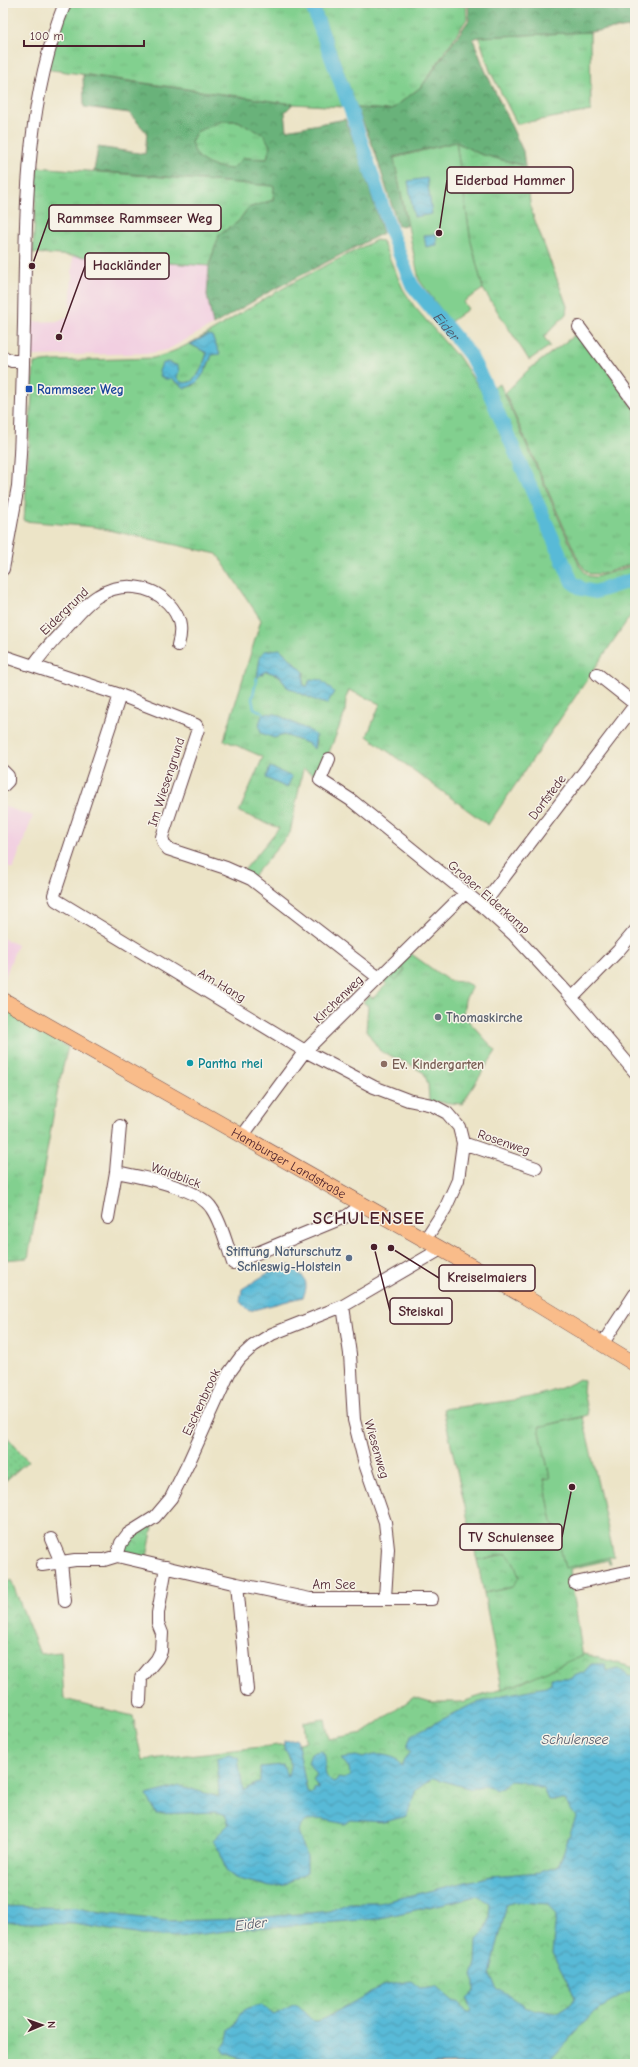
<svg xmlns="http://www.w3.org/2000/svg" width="638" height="2067" font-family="'Comic Neue',sans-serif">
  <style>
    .built { fill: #f2cfe1 }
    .grass { fill: url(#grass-tufts); stroke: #66785d; fill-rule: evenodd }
    .forest { fill: url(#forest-crowns); stroke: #5a6852; fill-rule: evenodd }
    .park { fill: url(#park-crowns); stroke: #66785d }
    .garden { fill: url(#garden-dots); stroke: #66785d }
    .pitch { fill: #82d08f; stroke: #66785d }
    .water { fill: url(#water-waves); stroke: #526c81; fill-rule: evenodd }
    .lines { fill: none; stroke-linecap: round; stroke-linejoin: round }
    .stream { stroke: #59bad7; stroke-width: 2.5 }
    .river { stroke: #59bad7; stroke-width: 14 }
    .minor-casing { stroke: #623d42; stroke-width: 14 }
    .major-casing { stroke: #623d42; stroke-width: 16 }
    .minor { stroke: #fff; stroke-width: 12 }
    .major { stroke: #f9bc8a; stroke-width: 15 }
    .transit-dot { fill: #1a4fb4; stroke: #f7f3e8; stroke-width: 1.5 }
    .worship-dot { fill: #6b7280; stroke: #f7f3e8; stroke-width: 1.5 }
    .culture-dot { fill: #0f9aa8; stroke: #f7f3e8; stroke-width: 1.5 }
    .education-dot { fill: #8d6e63; stroke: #f7f3e8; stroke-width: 1.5 }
    .service-dot { fill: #5c6f8a; stroke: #f7f3e8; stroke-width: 1.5 }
    .labels { text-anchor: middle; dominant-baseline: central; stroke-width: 3; stroke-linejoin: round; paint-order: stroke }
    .transit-label { font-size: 13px; font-weight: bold; fill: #164399; stroke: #f7f3e8; text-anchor: start }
    .street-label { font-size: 13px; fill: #4a1f2b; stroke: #f7f3e8 }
    .worship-label { font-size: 13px; font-weight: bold; fill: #5b616d; stroke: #f7f3e8; text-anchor: start }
    .culture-label { font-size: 13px; font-weight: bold; fill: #0d838f; stroke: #f7f3e8; text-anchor: start }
    .education-label { font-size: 13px; font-weight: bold; fill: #785e54; stroke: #f7f3e8; text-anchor: start }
    .service-label { font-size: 13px; font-weight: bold; fill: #4e5e75; stroke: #f7f3e8; text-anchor: end }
    .water-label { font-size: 14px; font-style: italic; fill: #4f5567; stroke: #f7f3e8 }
    .district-label { font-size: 17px; font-weight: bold; letter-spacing: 1px; fill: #4a1f2b; stroke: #f7f3e8 }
    .leader { fill: none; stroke: #4a1f2b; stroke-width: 1.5 }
    .callout-dot { fill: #4a1f2b; stroke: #f7f3e8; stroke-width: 1.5 }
    .callout { fill: #f7f3e8; stroke: #4a1f2b; stroke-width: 1.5 }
    .callout-label { font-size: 14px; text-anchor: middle; font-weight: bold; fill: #4a1f2b }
  </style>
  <defs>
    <pattern id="grass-tufts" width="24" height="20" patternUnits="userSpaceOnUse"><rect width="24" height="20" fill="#82d08f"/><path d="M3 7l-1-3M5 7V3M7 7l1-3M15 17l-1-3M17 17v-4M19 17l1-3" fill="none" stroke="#72b27c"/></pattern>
    <pattern id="forest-crowns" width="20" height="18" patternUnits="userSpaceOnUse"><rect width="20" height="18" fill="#69b27a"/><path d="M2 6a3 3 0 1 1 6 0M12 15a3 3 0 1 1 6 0" fill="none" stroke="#589064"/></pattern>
    <pattern id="park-crowns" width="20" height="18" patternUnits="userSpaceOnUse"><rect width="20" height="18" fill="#82d08f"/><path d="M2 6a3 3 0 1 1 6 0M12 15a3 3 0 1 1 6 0" fill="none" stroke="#72b27c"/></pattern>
    <pattern id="garden-dots" width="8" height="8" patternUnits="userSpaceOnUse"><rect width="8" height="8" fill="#82d08f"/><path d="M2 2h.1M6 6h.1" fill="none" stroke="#72b27c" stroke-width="1.8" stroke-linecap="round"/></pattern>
    <pattern id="water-waves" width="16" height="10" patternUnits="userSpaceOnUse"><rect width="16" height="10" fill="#59bad7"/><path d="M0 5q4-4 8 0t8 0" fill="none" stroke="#4c97af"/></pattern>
  </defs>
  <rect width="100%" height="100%" fill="#f7f3e8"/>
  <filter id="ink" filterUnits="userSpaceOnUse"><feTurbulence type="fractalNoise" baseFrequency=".025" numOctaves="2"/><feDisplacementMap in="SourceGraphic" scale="8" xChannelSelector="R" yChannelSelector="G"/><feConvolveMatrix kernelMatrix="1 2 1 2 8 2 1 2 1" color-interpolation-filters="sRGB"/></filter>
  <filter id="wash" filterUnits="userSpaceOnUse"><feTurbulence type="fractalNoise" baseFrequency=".012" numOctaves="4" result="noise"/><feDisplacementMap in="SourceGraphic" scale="16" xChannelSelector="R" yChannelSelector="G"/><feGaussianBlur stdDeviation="0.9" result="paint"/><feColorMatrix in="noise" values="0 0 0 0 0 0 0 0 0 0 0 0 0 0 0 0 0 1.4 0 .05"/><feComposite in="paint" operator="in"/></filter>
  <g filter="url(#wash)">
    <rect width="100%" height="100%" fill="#ece4c7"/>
    <path class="built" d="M73 256 209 266 207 296 213 325 167 350 151 353 32 356V322L60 321 70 315Z
      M3 806 33 816 13 869 3 865Z
      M3 938 17 945 3 983Z"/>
    <path class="grass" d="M65 3H307L343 107 293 104 45 69Z
      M318 3H466L467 19 422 86 391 110 357 108Z
      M590 32 591 111 517 124 490 71 479 37Z
      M222 121H238L265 135 270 146 267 159 243 158 232 170C212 167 197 164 191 142L196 132Z
      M456 142 480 154 525 166 531 210 567 306 566 314 544 337 550 346 529 360 483 289 471 242Z
      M37 167 275 186 273 200 248 208 238 222 219 235 209 266 33 253Z
      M376 240 382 241 403 289 414 306 455 354H457L482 392 500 384 579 565 588 576 596 577 635 565V609L488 825 367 736 380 704 349 690 346 698 345 713 321 772 315 775 303 769 290 833 251 879 241 874 279 828 239 812 263 757 224 740 261 620 217 554 95 527 24 521 34 363 53 361 153 358C191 349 236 314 271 295 305 275 341 258 376 240ZM190 344 212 355 207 368 193 386C172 385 172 381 167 362L178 366 177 378 181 382C197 387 203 365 207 353ZM280 649 304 672 303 683 307 687H287L280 676 266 671 257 677ZM284 734 316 741 314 748 307 743Z
      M576 334 600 360 635 409V563L602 574H589L580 564 505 393 527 371Z
      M410 953 449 981 464 982 472 986 465 1000 463 1015 496 1051 462 1104 429 1101 428 1084 424 1073 409 1064 380 1051 366 1030 368 1006 363 1002 369 996 373 998 387 984 382 980Z
      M3 1007 68 1047 59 1083 28 1258 3 1260Z
      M579 1379 584 1381 583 1391 588 1415 539 1427 550 1478 544 1479 552 1522 555 1525 565 1567 609 1557 611 1564H609L608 1560 570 1569 585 1672 503 1695 484 1593 513 1587 507 1554 477 1560 443 1409C483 1403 546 1401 579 1379Z"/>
    <path class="forest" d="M468 3H635V51L629 27 590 32 479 37 473 39 485 70 523 151 525 166 480 154 456 142 394 157 407 225 398 226 375 152 357 108 391 110 422 86 469 20Z
      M83 75 293 104 285 112 287 130 345 119 358 152 383 233 269 292 213 325 207 295 209 266 219 235 238 222 248 208 273 200 274 186 94 171 98 147 145 154 147 133 129 113 84 107ZM222 121H238L264 135 270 146 267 159 243 158 232 169C212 167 197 164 191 142L196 132Z"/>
    <path class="park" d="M155 1517 146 1562 117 1556 121 1543Z
      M507 1554 513 1561 519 1577 513 1587 484 1593 477 1560Z
      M11 1580 40 1654 61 1652 64 1699 133 1716 142 1760 306 1742 304 1722 325 1719 329 1739 363 1733 414 1697 431 1702H462L517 1684 585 1654 635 1668V2064H3V1584Z"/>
    <path class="garden" d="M3 1432 28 1461 3 1483Z"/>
    <path class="pitch" d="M456 142 471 242 483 289 463 302 468 309 450 322 419 280 394 158Z
      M401 967 405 970 395 981 392 977Z
      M583 1417 614 1556 565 1568 555 1525 552 1522 544 1479 550 1478 539 1427Z"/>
    <path class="water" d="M427 178 432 214 414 217 408 181Z
      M436 234 437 245 426 247 424 235Z
      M208 335 212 336 220 354 212 355C206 369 201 385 185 388L172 379H165L161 377 159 371 162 364 167 362 178 366 179 371 177 378 181 382C197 387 203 365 207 353L190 344Z
      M280 649 304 672 303 684 307 687 310 679 321 680 334 692 327 704 319 702 287 687 280 676 266 671 257 678 260 657 264 651Z
      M263 713 276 714 312 732 316 736 314 749 307 743 284 735 274 738 261 733 259 724Z
      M270 767 292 777 287 788 266 778Z
      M290 1265C302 1276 311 1280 303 1297L249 1311 240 1302 242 1289 268 1273Z
      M591 1664H605L606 1671 618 1668 623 1672 627 1673 628 1676 635 1677V1988L594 2012 552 2058 549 2064H248L245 2061 225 2053 222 2048 227 2040 229 2030C237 2026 236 2017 242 2012 247 2008 255 2007 261 2005L274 2015 293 2005 298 2006 314 2022H318L382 1986 411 1981 420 1988 436 1986 453 2001 460 2003 465 2013 471 2011 467 1998 475 1991V1983L472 1976 476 1963 477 1940C488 1930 489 1918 490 1904L477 1896 376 1919 243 1929 179 1937 141 1935 74 1924 3 1922V1906L78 1908 101 1913 169 1921 245 1919 329 1911 349 1903H379L491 1876 540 1872 558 1867 576 1817 564 1800H548L543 1789 521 1782 510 1781 497 1790 483 1786 472 1789 433 1778 416 1790 407 1816 384 1822 351 1820 345 1824C328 1821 306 1812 298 1831L307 1857V1872L284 1885 270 1887 235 1878 226 1871 220 1851 213 1840 229 1824 225 1815 217 1812 156 1814 147 1795 180 1786 219 1797 217 1758 229 1755 238 1758 243 1791 260 1781V1767L283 1765 287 1776C292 1766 291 1757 284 1748V1741L297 1739 307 1791 310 1793 314 1792V1788L319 1789 313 1779 316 1774 308 1763 311 1753 321 1751 324 1753C328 1765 320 1777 334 1782L339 1778 344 1779 350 1776 349 1768 341 1758 356 1756 363 1758C372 1754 387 1753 396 1759 398 1761 400 1764 402 1766L405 1759 411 1752 407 1747 411 1735 471 1705 503 1695 546 1687 551 1684V1678H570L584 1672ZM517 1902 548 1904 556 1916 552 1953 575 1997 571 2003 556 2013 527 2008 497 1988 490 1975 507 1904Z"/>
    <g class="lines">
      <path class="stream" d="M257 678 252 699 254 708 263 713"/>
      <path class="river" id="s1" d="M311 3 350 108 393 238 412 285 470 355 488 390 572 582 582 589 595 592 635 579"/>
    </g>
  </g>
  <g filter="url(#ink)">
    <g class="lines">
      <g class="minor-casing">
        <path id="minor" d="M579 327 635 403
          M3 357 12 361H23
          M3 569 18 486 20 454C22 410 23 367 24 323 26 216 24 105 65 3
          M3 656 120 695 196 725 198 729 162 837 164 844 168 849 226 868 251 879 379 978
          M33 666C43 651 55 639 67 626 76 616 86 603 98 596 120 582 150 584 168 603 180 616 183 628 178 645
          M597 674 635 704
          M120 695 54 895 56 900 305 1051 374 1087 408 1100 432 1105 447 1113 459 1127 463 1143 458 1180 445 1209 425 1240
          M329 759 320 780 351 800 482 906 513 934 572 998 635 1072
          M3 771 8 776V781L3 786
          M482 906 635 705
          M572 998 618 951 635 931
          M243 1135 305 1051 465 893
          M463 1143 536 1168
          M116 1172C140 1177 199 1187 212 1209 222 1224 227 1246 233 1263L347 1216 354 1211 360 1203
          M108 1218 116 1172 120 1126
          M343 1306 350 1354 354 1420 365 1464 385 1522 388 1549 385 1598
          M603 1343 635 1294
          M51 1539 61 1562 65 1601
          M117 1556 121 1543 128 1534 155 1517 171 1498 188 1464 229 1373 240 1358 253 1346 272 1334 343 1306 441 1249
          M42 1565 75 1560H104L117 1556 237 1584 310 1599H432
          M575 1583 635 1570
          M237 1584 247 1690
          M140 1701 141 1678 157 1659 161 1651 162 1633 158 1623V1613L166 1567"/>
      </g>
      <g class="major-casing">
        <g id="major">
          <path id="s2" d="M3 1000 522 1295 635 1364"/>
        </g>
      </g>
      <use href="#minor" class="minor"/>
      <use href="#major" class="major"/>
    </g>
  </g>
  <rect class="transit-dot" x="25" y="385" width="8" height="8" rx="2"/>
  <circle class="worship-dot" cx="438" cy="1017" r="4"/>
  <circle class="culture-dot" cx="190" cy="1063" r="4"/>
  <circle class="education-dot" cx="384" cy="1064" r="4"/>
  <circle class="service-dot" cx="349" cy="1258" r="4"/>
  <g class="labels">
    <g class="transit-label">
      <text x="37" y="389">Rammseer Weg</text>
    </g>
    <g class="street-label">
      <text transform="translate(64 611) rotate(-44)">Eidergrund</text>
      <text transform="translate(166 782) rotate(-72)">Im Wiesengrund</text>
      <text transform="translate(547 797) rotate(-53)">Dorfstede</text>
      <text transform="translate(489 897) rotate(41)">Großer Eiderkamp</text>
      <text transform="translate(222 985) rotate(31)">Am Hang</text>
      <text transform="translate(338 999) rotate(-44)">Kirchenweg</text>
      <text transform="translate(504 1142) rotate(19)">Rosenweg</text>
      <text stroke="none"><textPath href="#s2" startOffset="329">Hamburger Landstraße</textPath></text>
      <text transform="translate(176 1175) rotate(20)">Waldblick</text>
      <text transform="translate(201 1402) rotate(-65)">Eschenbrook</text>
      <text transform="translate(377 1449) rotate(74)">Wiesenweg</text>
      <text x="334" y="1584">Am See</text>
    </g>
    <g class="worship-label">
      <text x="446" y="1017">Thomaskirche</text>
    </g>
    <g class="culture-label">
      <text x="198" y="1063">Pantha rhei</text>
    </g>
    <g class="education-label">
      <text x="392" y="1064">Ev. Kindergarten</text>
    </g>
    <g class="service-label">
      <text x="341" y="1251">Stiftung Naturschutz<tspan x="341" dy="15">Schleswig-Holstein</tspan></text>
    </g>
    <g class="water-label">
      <text stroke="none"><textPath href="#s1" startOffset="354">Eider</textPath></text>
      <text x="575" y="1739">Schulensee</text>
      <text transform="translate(251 1924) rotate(-7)">Eider</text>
    </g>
    <g class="district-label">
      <text x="369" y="1218">SCHULENSEE</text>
    </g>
  </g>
  <path class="leader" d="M439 233L447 180M32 266L49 218M59 337L85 266M391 1248L439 1278M374 1247L390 1311M572 1487L562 1537"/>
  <g class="callout-dot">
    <circle cx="439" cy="233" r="4"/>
    <circle cx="32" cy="266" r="4"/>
    <circle cx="59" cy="337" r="4"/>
    <circle cx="391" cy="1248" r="4"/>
    <circle cx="374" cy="1247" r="4"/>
    <circle cx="572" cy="1487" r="4"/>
  </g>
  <g class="callout">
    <rect x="447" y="167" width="126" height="26" rx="4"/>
    <rect x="49" y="205" width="172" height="26" rx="4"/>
    <rect x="85" y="253" width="84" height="26" rx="4"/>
    <rect x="439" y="1265" width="96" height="26" rx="4"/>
    <rect x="390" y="1298" width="62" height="26" rx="4"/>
    <rect x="460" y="1524" width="102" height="26" rx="4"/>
  </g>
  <g class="callout-label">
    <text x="510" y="185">Eiderbad Hammer</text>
    <text x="135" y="223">Rammsee Rammseer Weg</text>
    <text x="127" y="270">Hackländer</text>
    <text x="487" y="1282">Kreiselmaiers</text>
    <text x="421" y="1316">Steiskal</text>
    <text x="511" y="1542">TV Schulensee</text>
  </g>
  <rect width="638" height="2067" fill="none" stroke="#f7f3e8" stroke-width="16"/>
  <g transform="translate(42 2025) rotate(88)" stroke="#f7f3e8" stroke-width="3" paint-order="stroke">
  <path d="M0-3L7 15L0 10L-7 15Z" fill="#4a1f2b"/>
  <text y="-6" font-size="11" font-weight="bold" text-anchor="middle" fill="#4a1f2b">N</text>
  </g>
  <path d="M24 40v6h120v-6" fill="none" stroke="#4a1f2b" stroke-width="2"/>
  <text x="30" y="40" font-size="12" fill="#4a1f2b" stroke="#f7f3e8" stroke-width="3" paint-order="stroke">100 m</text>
</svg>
